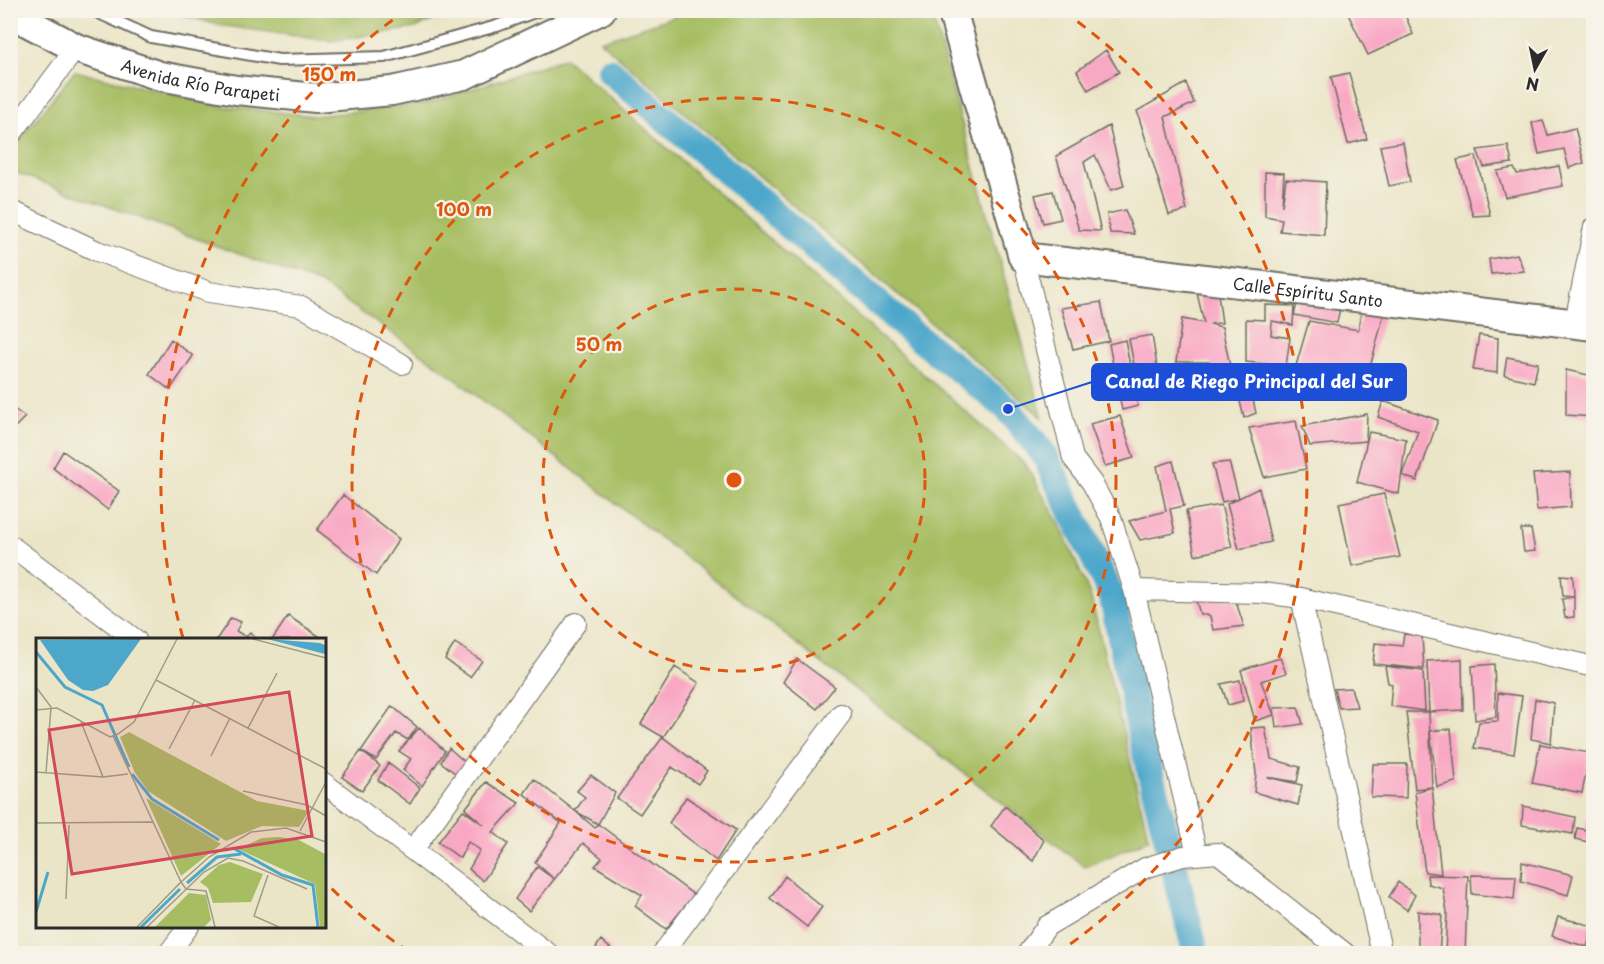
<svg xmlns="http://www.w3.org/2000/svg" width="1604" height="964" font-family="'Playpen Sans',sans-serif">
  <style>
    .green { fill: #a6bd62; stroke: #687446; stroke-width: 1.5 }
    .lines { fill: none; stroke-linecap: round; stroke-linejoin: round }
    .canal { stroke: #4da7cb; stroke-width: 27 }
    .building { fill: #f9a8c4 }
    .service-casing { stroke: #6e6c62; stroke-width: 14 }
    .minor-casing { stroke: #6e6c62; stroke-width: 22 }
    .secondary-casing { stroke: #6e6c62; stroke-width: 32 }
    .service { stroke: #fff; stroke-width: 10 }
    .minor { stroke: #fff; stroke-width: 20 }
    .secondary { stroke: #fff; stroke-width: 28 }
    .ring { fill: none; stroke: #df570e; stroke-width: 3; stroke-dasharray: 10 8 }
    .labels { text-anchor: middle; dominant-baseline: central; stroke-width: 4.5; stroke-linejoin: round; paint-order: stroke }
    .street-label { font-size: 16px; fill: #2b2b2b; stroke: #f7f3e8 }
    .inset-river { fill: none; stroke: #4da7cb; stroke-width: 3 }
    .inset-road { fill: none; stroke: #9e9b89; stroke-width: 1.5 }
    .view { fill: #d1495b; fill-opacity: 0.15; stroke: #d1495b; stroke-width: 3 }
    .inset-edge { fill: none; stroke: #2b2b2b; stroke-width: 3 }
    .centre { fill: #df570e; stroke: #f7f3e8; stroke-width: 3 }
    .ring-label { font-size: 18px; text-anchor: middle; font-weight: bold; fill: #df570e; stroke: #f7f3e8; stroke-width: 4.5; stroke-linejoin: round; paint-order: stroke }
    .leader { fill: none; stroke: #1d4ed8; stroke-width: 2 }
    .callout-dot { fill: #1d4ed8; stroke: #f7f3e8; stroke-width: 2 }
    .callout { fill: #1d4ed8; stroke: #1d4ed8; stroke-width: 2 }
    .callout-label { font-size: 18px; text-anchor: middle; font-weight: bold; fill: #fff }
  </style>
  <rect width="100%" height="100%" fill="#f7f3e8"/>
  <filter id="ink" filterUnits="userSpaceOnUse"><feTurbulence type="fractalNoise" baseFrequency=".0167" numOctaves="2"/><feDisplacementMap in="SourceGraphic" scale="12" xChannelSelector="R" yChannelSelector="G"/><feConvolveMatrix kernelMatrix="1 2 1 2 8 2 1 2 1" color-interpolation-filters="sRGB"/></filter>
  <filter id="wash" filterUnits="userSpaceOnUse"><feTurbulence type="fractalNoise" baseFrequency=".008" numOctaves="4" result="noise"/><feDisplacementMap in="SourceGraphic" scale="24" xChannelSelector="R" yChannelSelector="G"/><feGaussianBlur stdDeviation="1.35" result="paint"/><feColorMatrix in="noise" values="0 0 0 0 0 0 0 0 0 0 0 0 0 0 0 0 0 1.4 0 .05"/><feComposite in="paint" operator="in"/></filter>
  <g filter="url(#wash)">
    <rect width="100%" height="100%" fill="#ebe5c7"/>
    <path class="green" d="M167 11H453L415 28 331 41 219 25Z
      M691 11H931L1043 418 600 41Z
      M565 58 1026 465 1059 523 1090 594 1149 839 1085 867 440 367 321 284 11 171 10 151 75 71 220 106 315 116 429 103Z"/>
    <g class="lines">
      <path class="canal" d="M610 71 910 331 1008 409 1044 454 1112 596 1141 736 1196 954"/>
    </g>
    <g id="blocks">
      <path class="building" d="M1346 10H1403L1413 34 1368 55Z
        M1106 50 1119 72 1088 90 1077 71Z
        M1349 73 1367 139 1348 144 1331 77Z
        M1186 83 1194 103 1165 117 1187 210 1169 215 1137 111Z
        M1543 121 1548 135 1575 128 1584 163 1569 168 1564 149 1539 154 1532 123Z
        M1109 126 1124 186 1111 190 1095 155 1084 162 1101 231 1079 230 1056 156Z
        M1403 142 1410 182 1389 186 1380 146Z
        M1508 146 1512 163 1484 167 1477 150Z
        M1476 156 1490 215 1473 216 1457 160Z
        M1559 166 1563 186 1505 197 1497 171 1514 168 1517 174Z
        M1265 172 1284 173 1282 206 1286 179 1326 182 1324 235 1280 231 1282 219 1265 216Z
        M1053 191 1061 219 1043 223 1035 195Z
        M1125 210 1134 234 1110 233 1107 214Z
        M1517 254 1524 271 1491 274 1489 259Z
        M1197 293 1218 294 1222 323 1210 324 1222 327 1231 371 1212 375 1210 362H1176L1182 319 1204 323Z
        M1298 300 1340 307 1337 323 1294 315Z
        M1101 302 1109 341 1073 349 1061 308Z
        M1265 305 1294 306 1293 325 1272 321 1271 335 1290 338 1286 366 1246 362V319L1265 320Z
        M1362 311 1384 314 1367 379 1347 373 1344 385 1293 376 1309 321 1358 330Z
        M1152 335 1159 379 1138 386 1129 339Z
        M1479 335 1498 338 1497 373 1473 370Z
        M171 339 193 356 170 390 149 374Z
        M1125 340 1138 406 1122 410 1109 344Z
        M1507 357 1538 363 1534 382 1504 375Z
        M1566 370 1593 376V417L1566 415Z
        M1251 391 1256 413 1244 418 1238 393Z
        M1383 401 1438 420 1417 481 1402 475 1418 431 1378 417Z
        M10 406 25 417 10 432Z
        M1367 414 1366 441 1310 446 1302 426Z
        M1120 416 1134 458 1105 466 1090 424Z
        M1296 421 1306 469 1264 477 1249 428Z
        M1369 432 1406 439 1399 494 1357 482Z
        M63 451 119 491 108 510 53 468Z
        M1173 461 1184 506 1170 509 1175 533 1140 540 1129 521 1166 511 1157 466Z
        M1229 462 1239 498 1259 488 1271 542 1239 549 1227 504 1239 498 1222 502 1212 464Z
        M1570 472 1571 507 1537 510 1533 474Z
        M1384 494 1400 557 1352 566 1339 503Z
        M343 495 399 539 376 575 317 530Z
        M1221 505 1232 547 1195 555 1186 511Z
        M1521 529H1531L1535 551 1524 552Z
        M1561 575 1573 576 1574 597V617L1565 618 1562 599 1574 597 1563 596Z
        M1195 597 1235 599 1244 626 1213 630 1210 616 1200 614Z
        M288 616 325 640 327 641 324 646V640H272Z
        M231 618 241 622 236 631 246 637 250 632 257 640H216Z
        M1404 634 1422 636 1424 669 1373 664 1375 643 1402 646Z
        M455 643 482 661 470 677 445 659Z
        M1280 658 1286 673 1261 681 1274 715 1255 721 1241 670Z
        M797 659 835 687 817 709 783 682Z
        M1462 659 1463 710 1429 712 1427 661Z
        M1494 664 1496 717 1475 720 1472 666Z
        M1385 666 1423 671 1425 711 1390 706 1392 684 1388 683Z
        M675 667 699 683 663 737 707 771 698 784 672 767 640 814 617 798 663 737 641 724Z
        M1240 680 1243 701 1228 705 1221 684Z
        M1351 688 1357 707 1339 708 1334 689Z
        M1498 693 1522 696 1514 754 1474 748 1479 722 1498 721Z
        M1535 699 1554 703 1551 743 1531 739Z
        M392 706 417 727 408 740 396 733 376 760 361 751Z
        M1298 707 1303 724 1276 728 1274 708Z
        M1406 712H1429L1432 787 1415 789Z
        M1265 727 1271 759 1300 767 1297 782 1267 777 1302 785 1298 805 1254 792 1256 774 1251 728Z
        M419 728 445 751 422 786 403 770 411 759 399 751Z
        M1451 729 1456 782 1437 787 1430 731Z
        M1540 744 1590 753 1582 793 1532 783Z
        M449 748 465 762 456 774 441 762Z
        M361 751 380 766 362 791 342 777Z
        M388 763 420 788 410 804 378 780Z
        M1373 764H1407L1406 798 1371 797Z
        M591 775 615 793 598 824 575 811 595 828 598 824 694 895 666 929 635 906 642 895 595 866 602 858 583 843 529 911 515 899 537 867 554 879 535 862 561 823 524 794 534 779 575 811 585 797 577 791Z
        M486 782 519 803 493 832 508 844 483 881 469 869 480 850 468 842 460 858 438 842 463 810 484 825 465 809Z
        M1432 787 1441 874 1425 872 1415 792Z
        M686 797 736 830 716 861 669 823Z
        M1005 806 1044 840 1033 861 991 826Z
        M1523 806 1575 817 1573 834 1522 825Z
        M1587 819 1593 820V843L1575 839 1577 828 1586 830Z
        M1522 862 1573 875 1568 895 1521 881Z
        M1427 875 1468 876 1465 954H1445L1447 912 1443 888 1428 884Z
        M1471 875 1516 876 1514 899 1472 894Z
        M785 876 822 907 807 927 770 898Z
        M1398 882 1415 895 1407 910 1389 897Z
        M1418 911 1442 915 1439 954H1418Z
        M1558 917 1593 926 1587 947 1552 936Z
        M601 940 611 949 608 954H592Z"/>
    </g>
  </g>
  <g filter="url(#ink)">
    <use href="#blocks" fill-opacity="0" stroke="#6e6c62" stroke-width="1.5"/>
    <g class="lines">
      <g class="service-casing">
        <path id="service" d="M92 10 151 37 279 60 384 57 497 26 540 10"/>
      </g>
      <g class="minor-casing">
        <path id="minor" d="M10 136 76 48
          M10 210 97 251 209 292 301 306 402 364
          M1023 257 1073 458 1092 483 1111 518 1134 590 1197 854
          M1575 322 1594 227
          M10 545 136 640
          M1134 590 1262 593 1301 598 1594 667
          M1301 598 1382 954
          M324 783 549 954
          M413 850 576 623
          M168 954 189 926
          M662 954 841 714
          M1027 954 1047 926 1145 868 1183 856 1218 853 1346 954"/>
      </g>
      <g class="secondary-casing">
        <g id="secondary">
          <path id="s1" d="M952 10 1023 257 1594 326"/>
          <path id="s2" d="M10 13 76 48 160 76 236 90 316 98 392 91 464 75 601 10"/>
        </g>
      </g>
      <use href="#service" class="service"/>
      <use href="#minor" class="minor"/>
      <use href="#secondary" class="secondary"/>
    </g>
  </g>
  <g class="ring">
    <circle cx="734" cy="480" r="191"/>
    <circle cx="734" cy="480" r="382"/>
    <path d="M409 952A573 573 0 0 1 325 882M183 638A573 573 0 0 1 405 11M1063 11A573 573 0 0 1 1059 952"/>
  </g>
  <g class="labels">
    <g class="street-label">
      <text stroke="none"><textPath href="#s2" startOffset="204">Avenida Río Parapeti</textPath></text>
      <text stroke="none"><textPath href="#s1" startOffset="544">Calle Espíritu Santo</textPath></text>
    </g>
  </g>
  <g transform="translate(36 638)">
    <rect width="290" height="290" fill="#ebe5c7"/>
    <path d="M93 94 221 163 273 173 263 189 226 188 190 203 112 153 99 135 84 99ZM110 160 185 206 145 238ZM243 199 263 202 289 216V289H284L279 246 202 211 226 200ZM194 224 227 236 215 264 177 265 172 250 164 244 183 227ZM153 255 170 257 175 282 168 289H119Z" fill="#a6bd62"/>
    <path d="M105 1 72 47 57 53 47 52 32 42 4 2ZM231 1 284 5 289 7V16Z" fill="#4da7cb"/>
    <path class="inset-river" d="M0 14 29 49 66 67 93 129M96 136 116 161 183 202M197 210 246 237 277 247 282 289M151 245 181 219 205 216M0 274 12 234M105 289 144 251"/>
    <path class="inset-road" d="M217 1 290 20M120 42 290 131M0 49 15 69 10 135M0 72 21 70 74 99 82 96 98 84 141 1M45 84 67 139M212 90 241 35M77 98 117 184M133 111 159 62M175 118 194 80M0 134 67 139 92 136M207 153 271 167 290 178M0 185 117 184 145 244 173 219 215 194 250 190 290 204M264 193 290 144M232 237 218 278 243 289M30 261 33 187M101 289 145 244 150 251 170 253 179 289M111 289 168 234 192 220 207 223 271 251"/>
    <path class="view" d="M253 54 276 198 36 236 13 92Z"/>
    <rect width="290" height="290" class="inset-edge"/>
  </g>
  <circle cx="734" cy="480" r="9" class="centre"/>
  <g class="ring-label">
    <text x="329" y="81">150 m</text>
    <text x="464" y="216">100 m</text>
    <text x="599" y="351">50 m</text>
  </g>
  <path class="leader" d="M1008 409L1092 382"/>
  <circle class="callout-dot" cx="1008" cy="409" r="6"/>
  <rect class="callout" x="1092" y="364" width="314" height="36" rx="6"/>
  <g class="callout-label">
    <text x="1249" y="388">Canal de Riego Principal del Sur</text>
  </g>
  <rect width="1604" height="964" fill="none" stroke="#f7f3e8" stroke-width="36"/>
  <g transform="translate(1535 69) rotate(189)" stroke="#f7f3e8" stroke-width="4.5" paint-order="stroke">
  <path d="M0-4.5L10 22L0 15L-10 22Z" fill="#2b2b2b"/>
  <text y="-9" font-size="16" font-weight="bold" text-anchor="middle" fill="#2b2b2b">N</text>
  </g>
</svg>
